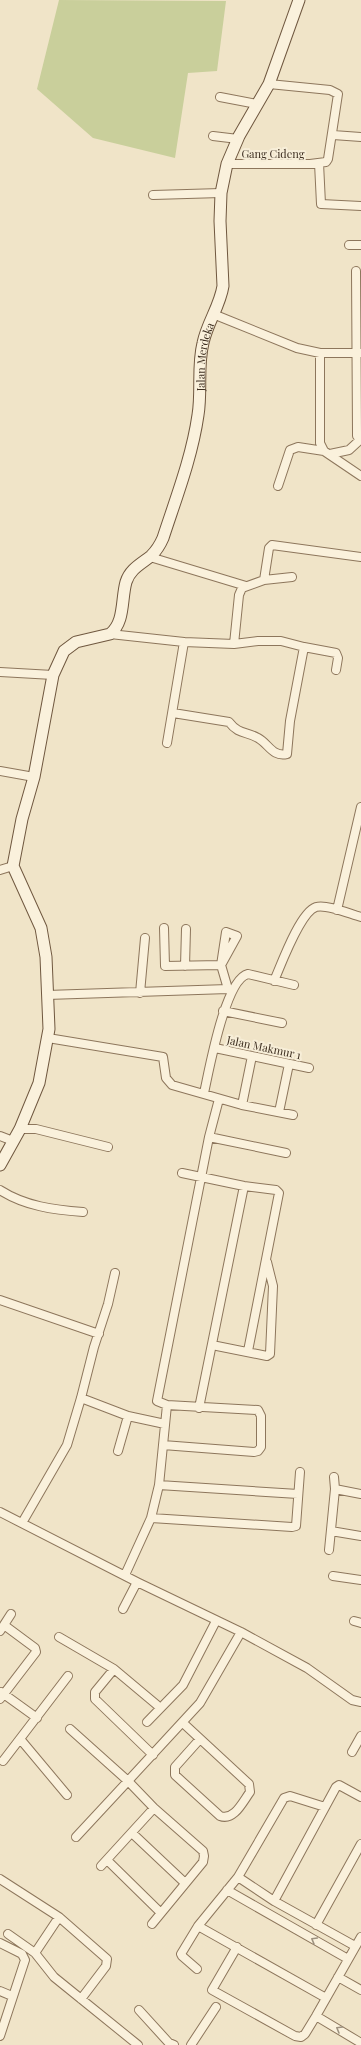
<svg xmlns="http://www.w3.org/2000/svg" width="361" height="2045" font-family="'Playfair Display',serif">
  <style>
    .green { fill: #c9cf9b }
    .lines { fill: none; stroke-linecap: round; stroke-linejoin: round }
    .street-casing { stroke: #8d765c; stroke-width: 10 }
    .secondary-casing { stroke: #6f573f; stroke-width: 13 }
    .street { stroke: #faf1dc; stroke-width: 8 }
    .secondary { stroke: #faf1dc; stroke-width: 11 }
    .oneway { stroke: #9c907e }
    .labels { text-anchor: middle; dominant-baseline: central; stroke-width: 4; stroke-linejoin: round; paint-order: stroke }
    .street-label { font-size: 11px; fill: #3d2e20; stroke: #f7eed8 }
  </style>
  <rect width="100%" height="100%" fill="#f0e4c8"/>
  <path class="green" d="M59 0 226 1 217 71 188 73 175 158 93 138 37 89Z"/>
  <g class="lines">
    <g class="street-casing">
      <path id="street" d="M220 97 257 104
        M333 135 361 137
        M213 136 238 139
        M319 163 321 204 361 206
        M227 164H310L326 162 328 159 338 94 330 90 269 84
        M153 195 221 193
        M349 245H361
        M356 271 357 432V436L361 439
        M213 314 297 348 320 353H361
        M320 353V443L324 451 361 476
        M330 454 349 450 361 439
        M278 486 290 450 298 447 324 451
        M150 557 246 586
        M264 580 269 548 272 545 361 557
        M110 634 184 642 234 644 258 641H281L304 647 290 721 287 754C272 757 269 744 258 738 246 731 239 735 229 722L173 713
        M234 644 239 595 242 588 264 580 292 577
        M304 647 336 653 338 658 336 670
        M0 672 53 675
        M167 743 184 642
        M0 771 34 777
        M0 870 13 866
        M337 910 361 807
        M164 928 165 966 221 965 228 989 232 990
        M226 932 237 936 221 965Z
        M185 966 186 929
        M274 981C281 965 300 912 316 907 327 904 350 914 361 917
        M140 993 145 938
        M47 995 228 989
        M223 1011 282 1023
        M48 1038 163 1057 166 1078 172 1085 242 1105 293 1115
        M215 1048 309 1068
        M204 1093C209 1071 225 979 248 974L294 985
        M242 1105 252 1056
        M279 1112 289 1064
        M20 1129H36L108 1147
        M0 1136 13 1141
        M209 1137 286 1153
        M182 1173 244 1186 276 1190 279 1193 248 1351
        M0 1190C25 1206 54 1210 83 1212
        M0 1300 99 1334
        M212 1345 267 1356 270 1354 273 1286 267 1262
        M81 1398 128 1416 165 1424
        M199 1408 244 1186
        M163 1445 254 1452 258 1451 261 1447V1416L258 1410 167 1405 157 1401 209 1137 219 1099
        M118 1451 128 1416
        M159 1485 298 1494
        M335 1489 361 1494
        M0 1512 137 1582 241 1632 307 1668 352 1700 361 1702
        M151 1518 159 1485 167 1405
        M22 1523 67 1445 81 1398 94 1347 108 1304 115 1273
        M331 1531 361 1536
        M329 1550 335 1489 334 1477
        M125 1575 151 1518 292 1527 296 1526 300 1472
        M333 1576 361 1580
        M123 1609 137 1582
        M354 1621 361 1623
        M0 1631 11 1614
        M59 1637 114 1669 157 1705
        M114 1669 95 1692V1699L153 1755
        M1 1692 37 1718
        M0 1699 36 1652 35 1648 4 1625
        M147 1722 183 1685 216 1621
        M183 1723 249 1784 250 1792C242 1803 234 1821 220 1816L175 1775V1767L200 1739
        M70 1729 128 1781 76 1837
        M21 1740 67 1795
        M352 1752 361 1736
        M3 1761 68 1676
        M132 1833 185 1883
        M107 1860 161 1913
        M101 1866 154 1808
        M238 1877 274 1901 355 1946
        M0 1879 59 1917 107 1959 106 1966 81 1999
        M227 1890 348 1959
        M274 1901 336 1787 339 1785 361 1797
        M59 1917 35 1953 54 1977 138 2045
        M152 1924 203 1862 204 1856 203 1851 154 1808 128 1781 200 1703 241 1632
        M316 1925 361 1844
        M198 1926 238 1877 284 1798 290 1796 325 1807
        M8 1934 35 1953
        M0 1943 22 1954 25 1960 0 2036
        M237 1947 212 1990 295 2036 301 2037 305 2034 316 2016 361 1937
        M197 1969 182 1956 181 1954 198 1926 326 1998
        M338 1977 361 1990
        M0 1991 12 1996
        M139 2010 169 2043 174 2045
        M316 2016 361 2043
        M191 2045 216 2007"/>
    </g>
    <g class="secondary-casing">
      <g id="secondary">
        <path id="s1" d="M0 1165 20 1129 39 1083 49 1029 46 957 41 928 13 866 22 819 34 777 53 675 64 651 76 642 110 634C125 622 121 600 126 582 130 569 141 564 151 556 156 551 160 545 163 538 176 498 192 457 198 415 202 391 197 367 203 343 207 323 220 306 223 286L220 221 221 193 227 164 239 136 269 84 299 0"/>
      </g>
    </g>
    <use href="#street" class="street"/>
    <use href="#secondary" class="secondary"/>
  </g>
  <defs><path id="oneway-chevron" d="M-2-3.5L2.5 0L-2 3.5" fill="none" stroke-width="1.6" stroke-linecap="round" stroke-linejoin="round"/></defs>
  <g class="oneway">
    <use href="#oneway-chevron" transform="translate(314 1940) rotate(-150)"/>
    <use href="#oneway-chevron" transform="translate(339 2029) rotate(-150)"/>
  </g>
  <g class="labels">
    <g class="street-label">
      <text x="273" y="153">Gang Cideng</text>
      <text stroke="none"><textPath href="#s1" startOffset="888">Jalan Merdeka</textPath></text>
      <text transform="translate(264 1047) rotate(12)">Jalan Makmur 1</text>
    </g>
  </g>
</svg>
